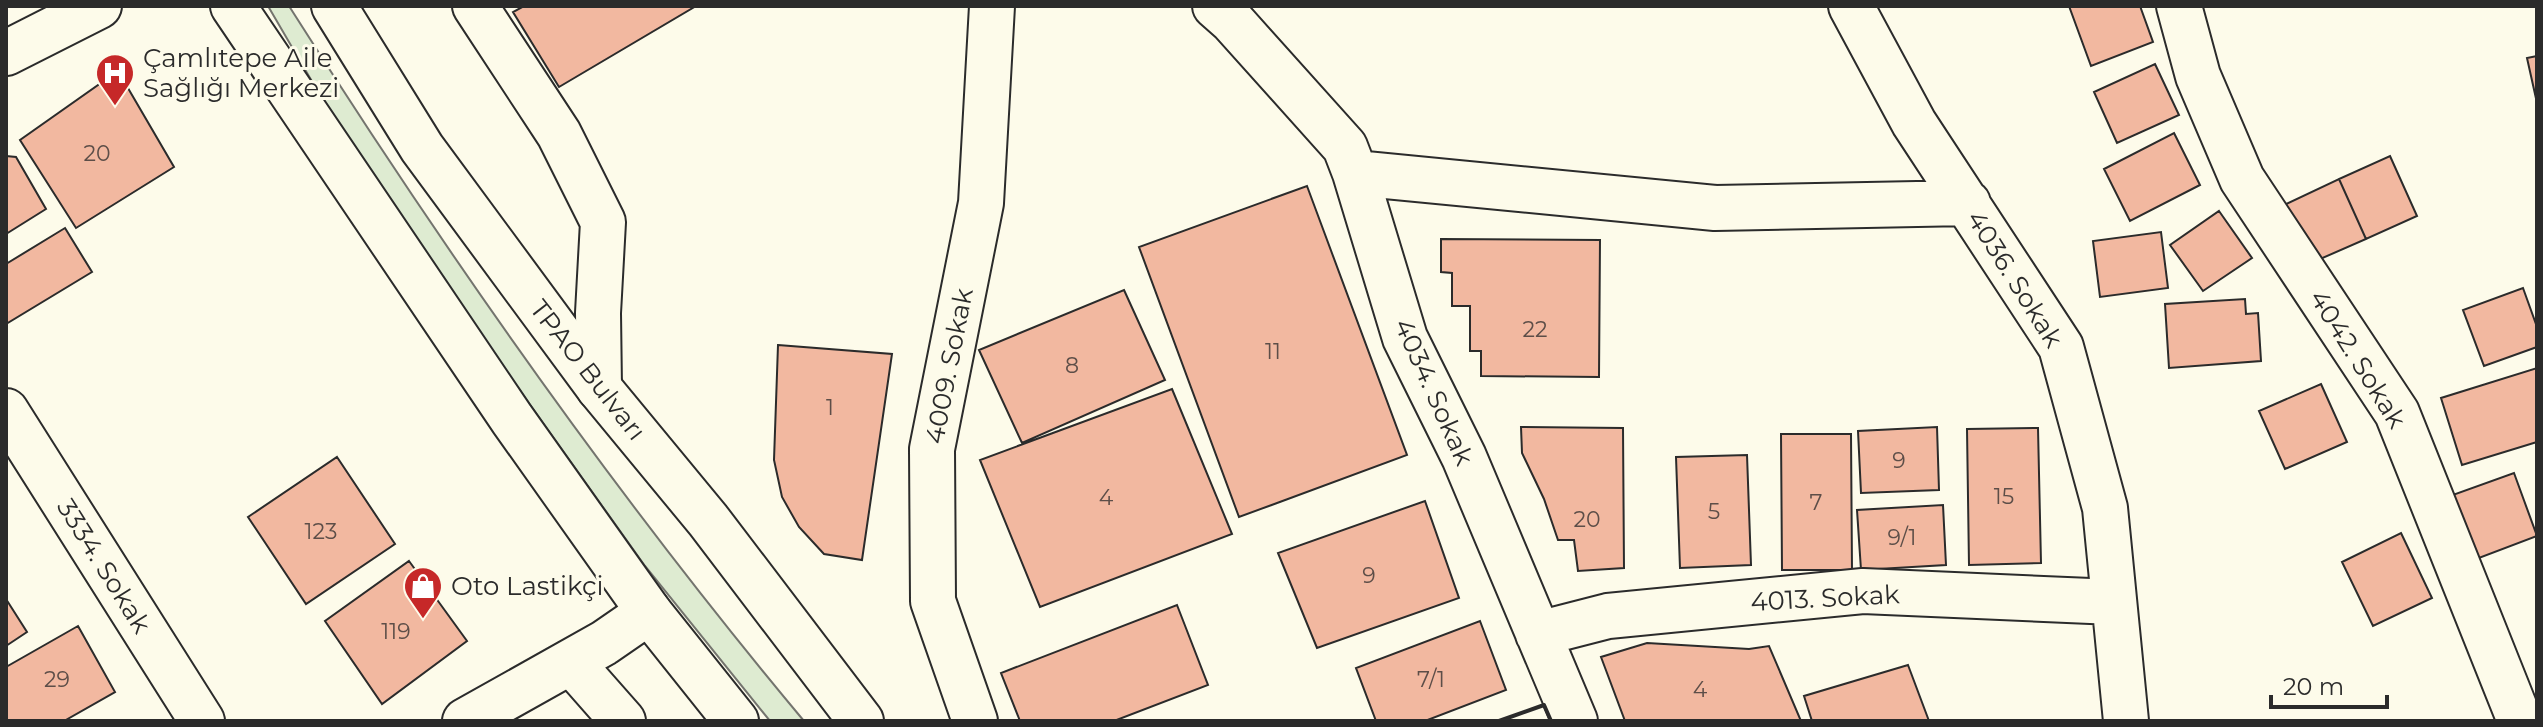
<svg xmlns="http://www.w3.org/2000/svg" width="2543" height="727" font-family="Montserrat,sans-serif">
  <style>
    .green { fill: #deebd1; stroke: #74746e; stroke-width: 2 }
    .building { fill: #f2b8a0; stroke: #2b2b2b; stroke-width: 2 }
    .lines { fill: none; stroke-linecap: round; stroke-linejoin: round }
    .minor-casing { stroke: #2b2b2b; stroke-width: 48 }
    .highway-casing { stroke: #2b2b2b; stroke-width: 48 }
    .minor { stroke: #fdfbea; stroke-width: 44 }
    .highway { stroke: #fdfbea; stroke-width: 44 }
    .wall { stroke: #2b2b2b; stroke-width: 4 }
    .labels { text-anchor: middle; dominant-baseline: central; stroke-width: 6; stroke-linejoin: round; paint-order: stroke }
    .number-label { font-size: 22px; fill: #5d4e48 }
    .poi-label { font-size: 26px; fill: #2b2b2b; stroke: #fdfbea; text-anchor: start }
    .street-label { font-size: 26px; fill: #2b2b2b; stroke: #fdfbea }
  </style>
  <rect width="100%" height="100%" fill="#fdfbea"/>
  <path class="green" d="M268 6H289C446 254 615 495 804 721H770L645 566 468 318 331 114Z"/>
  <path class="building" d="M524 6H696L559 87 513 12Z
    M2069 6H2140L2153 42 2091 66Z
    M2537 56V103L2527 58Z
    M2155 64 2179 115 2117 143 2094 92Z
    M118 71 174 167 76 228 20 140Z
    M2174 133 2200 185 2130 221 2104 169Z
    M6 156 16 157 46 209 6 234Z
    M2390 156 2417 216 2366 239 2339 179Z
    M2339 179 2366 239 2311 263 2284 205Z
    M1307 186 1407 455 1239 517 1139 247Z
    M2219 211 2252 258 2203 291 2170 245Z
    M65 228 92 272 6 324V264Z
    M2161 232 2168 288 2100 297 2093 241Z
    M1441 239 1600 240 1599 377 1481 376V351H1470V306H1452V273L1441 272Z
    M2523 288 2537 327V347L2484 366 2463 310Z
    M1124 290 1165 380 1022 443 979 350Z
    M2245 299 2246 314 2258 313 2261 361 2169 368 2165 304Z
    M778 345 892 354 862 560 824 554 799 527 782 497 774 460Z
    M2537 368V442L2462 465 2441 398Z
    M2321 384 2347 442 2285 469 2259 411Z
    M1172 389 1232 534 1040 607 980 460Z
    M1521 427 1623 428 1624 568 1578 571 1574 540H1558L1544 499 1522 453Z
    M1937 427 1939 490 1861 493 1858 431Z
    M2038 428 2041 563 1969 565 1967 429Z
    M1781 434H1851L1852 570H1782Z
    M1747 455 1751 565 1680 568 1676 457Z
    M337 457 395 544 306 604 248 517Z
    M2514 473 2537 536 2471 561 2447 497Z
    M1425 501 1459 598 1317 648 1278 553Z
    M1943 505 1946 565 1861 570 1857 510Z
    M2401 533 2432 598 2373 626 2342 562Z
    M409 561 467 641 382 704 325 621Z
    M6 599 27 632 6 646Z
    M1177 605 1208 685 1114 721H1020L1001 673Z
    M1480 621 1506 690 1425 721H1376L1356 668Z
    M78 626 115 692 64 721H6V667Z
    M1647 643 1749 649 1769 646 1801 721H1625L1601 657Z
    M1908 665 1929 721H1812L1804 696Z"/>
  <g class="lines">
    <g class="minor-casing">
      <path id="minor" d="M475 6 559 134 603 222 598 313 599 388
        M1215 6 1232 21 1345 147 1355 173 1405 338 1464 457 1575 721
        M1851 6 1914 123 2061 347 2105 508 2126 721
        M2179 6 2198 76 2242 179 2397 413 2520 721
        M6 53 99 6
        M1355 173 1715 208 1968 203
        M6 411 202 721
        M1538 634 1608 616 1863 591 2114 602
        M571 662 623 721
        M465 721 604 643 649 612
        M975 721 933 601 932 449 981 203 992 6"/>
    </g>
    <g class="highway-casing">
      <path id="highway" d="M233 6 512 419 649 612 736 721
        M334 6 422 148 599 388 708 520 861 721"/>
    </g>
    <use href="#minor" class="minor"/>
    <use href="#highway" class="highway"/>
    <path class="wall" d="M1499 721 1544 705 1551 721"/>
  </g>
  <defs>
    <g id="hospital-pin" transform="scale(2)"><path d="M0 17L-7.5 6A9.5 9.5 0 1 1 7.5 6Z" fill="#c62828" stroke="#fdfbea"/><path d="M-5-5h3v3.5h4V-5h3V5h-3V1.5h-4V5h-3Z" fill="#fff"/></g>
    <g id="shop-pin" transform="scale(2)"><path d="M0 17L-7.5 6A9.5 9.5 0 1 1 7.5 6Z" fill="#c62828" stroke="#fdfbea"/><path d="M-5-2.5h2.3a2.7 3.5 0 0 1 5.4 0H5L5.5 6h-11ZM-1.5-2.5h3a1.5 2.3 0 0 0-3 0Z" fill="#fff"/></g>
  </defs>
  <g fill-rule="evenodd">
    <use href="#hospital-pin" x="115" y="73"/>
    <use href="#shop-pin" x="423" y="586"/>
  </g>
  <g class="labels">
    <g class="number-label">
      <text x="97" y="153">20</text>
      <text x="1535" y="329">22</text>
      <text x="1273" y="351">11</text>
      <text x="1072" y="365">8</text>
      <text x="830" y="407">1</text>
      <text x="1899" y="460">9</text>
      <text x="2004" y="496">15</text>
      <text x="1106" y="497">4</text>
      <text x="1816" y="502">7</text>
      <text x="1714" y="511">5</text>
      <text x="1587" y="519">20</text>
      <text x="321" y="531">123</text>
      <text x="1902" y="537">9/1</text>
      <text x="1369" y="575">9</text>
      <text x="396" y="631">119</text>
      <text x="57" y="679">29</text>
      <text x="1431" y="679">7/1</text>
      <text x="1700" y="689">4</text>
    </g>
    <g class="poi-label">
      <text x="143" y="58">Çamlıtepe Aile<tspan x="143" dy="30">Sağlığı Merkezi</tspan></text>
      <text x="451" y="586">Oto Lastikçi</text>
    </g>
    <g class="street-label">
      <text transform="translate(2015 279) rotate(58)">4036. Sokak</text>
      <text transform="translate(2358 359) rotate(58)">4042. Sokak</text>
      <text transform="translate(949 366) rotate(-79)">4009. Sokak</text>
      <text transform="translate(588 370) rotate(52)">TPAO Bulvarı</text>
      <text transform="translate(1434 392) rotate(66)">4034. Sokak</text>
      <text transform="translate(104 566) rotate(58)">3334. Sokak</text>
      <text transform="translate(1825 598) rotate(-3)">4013. Sokak</text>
    </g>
  </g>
  <rect width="2543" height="727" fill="none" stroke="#2b2b2b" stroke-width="16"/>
  <path d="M2271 695v12h116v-12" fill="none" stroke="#2b2b2b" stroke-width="4"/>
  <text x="2283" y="695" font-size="24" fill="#2b2b2b" stroke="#fdfbea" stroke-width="6" paint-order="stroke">20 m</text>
</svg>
